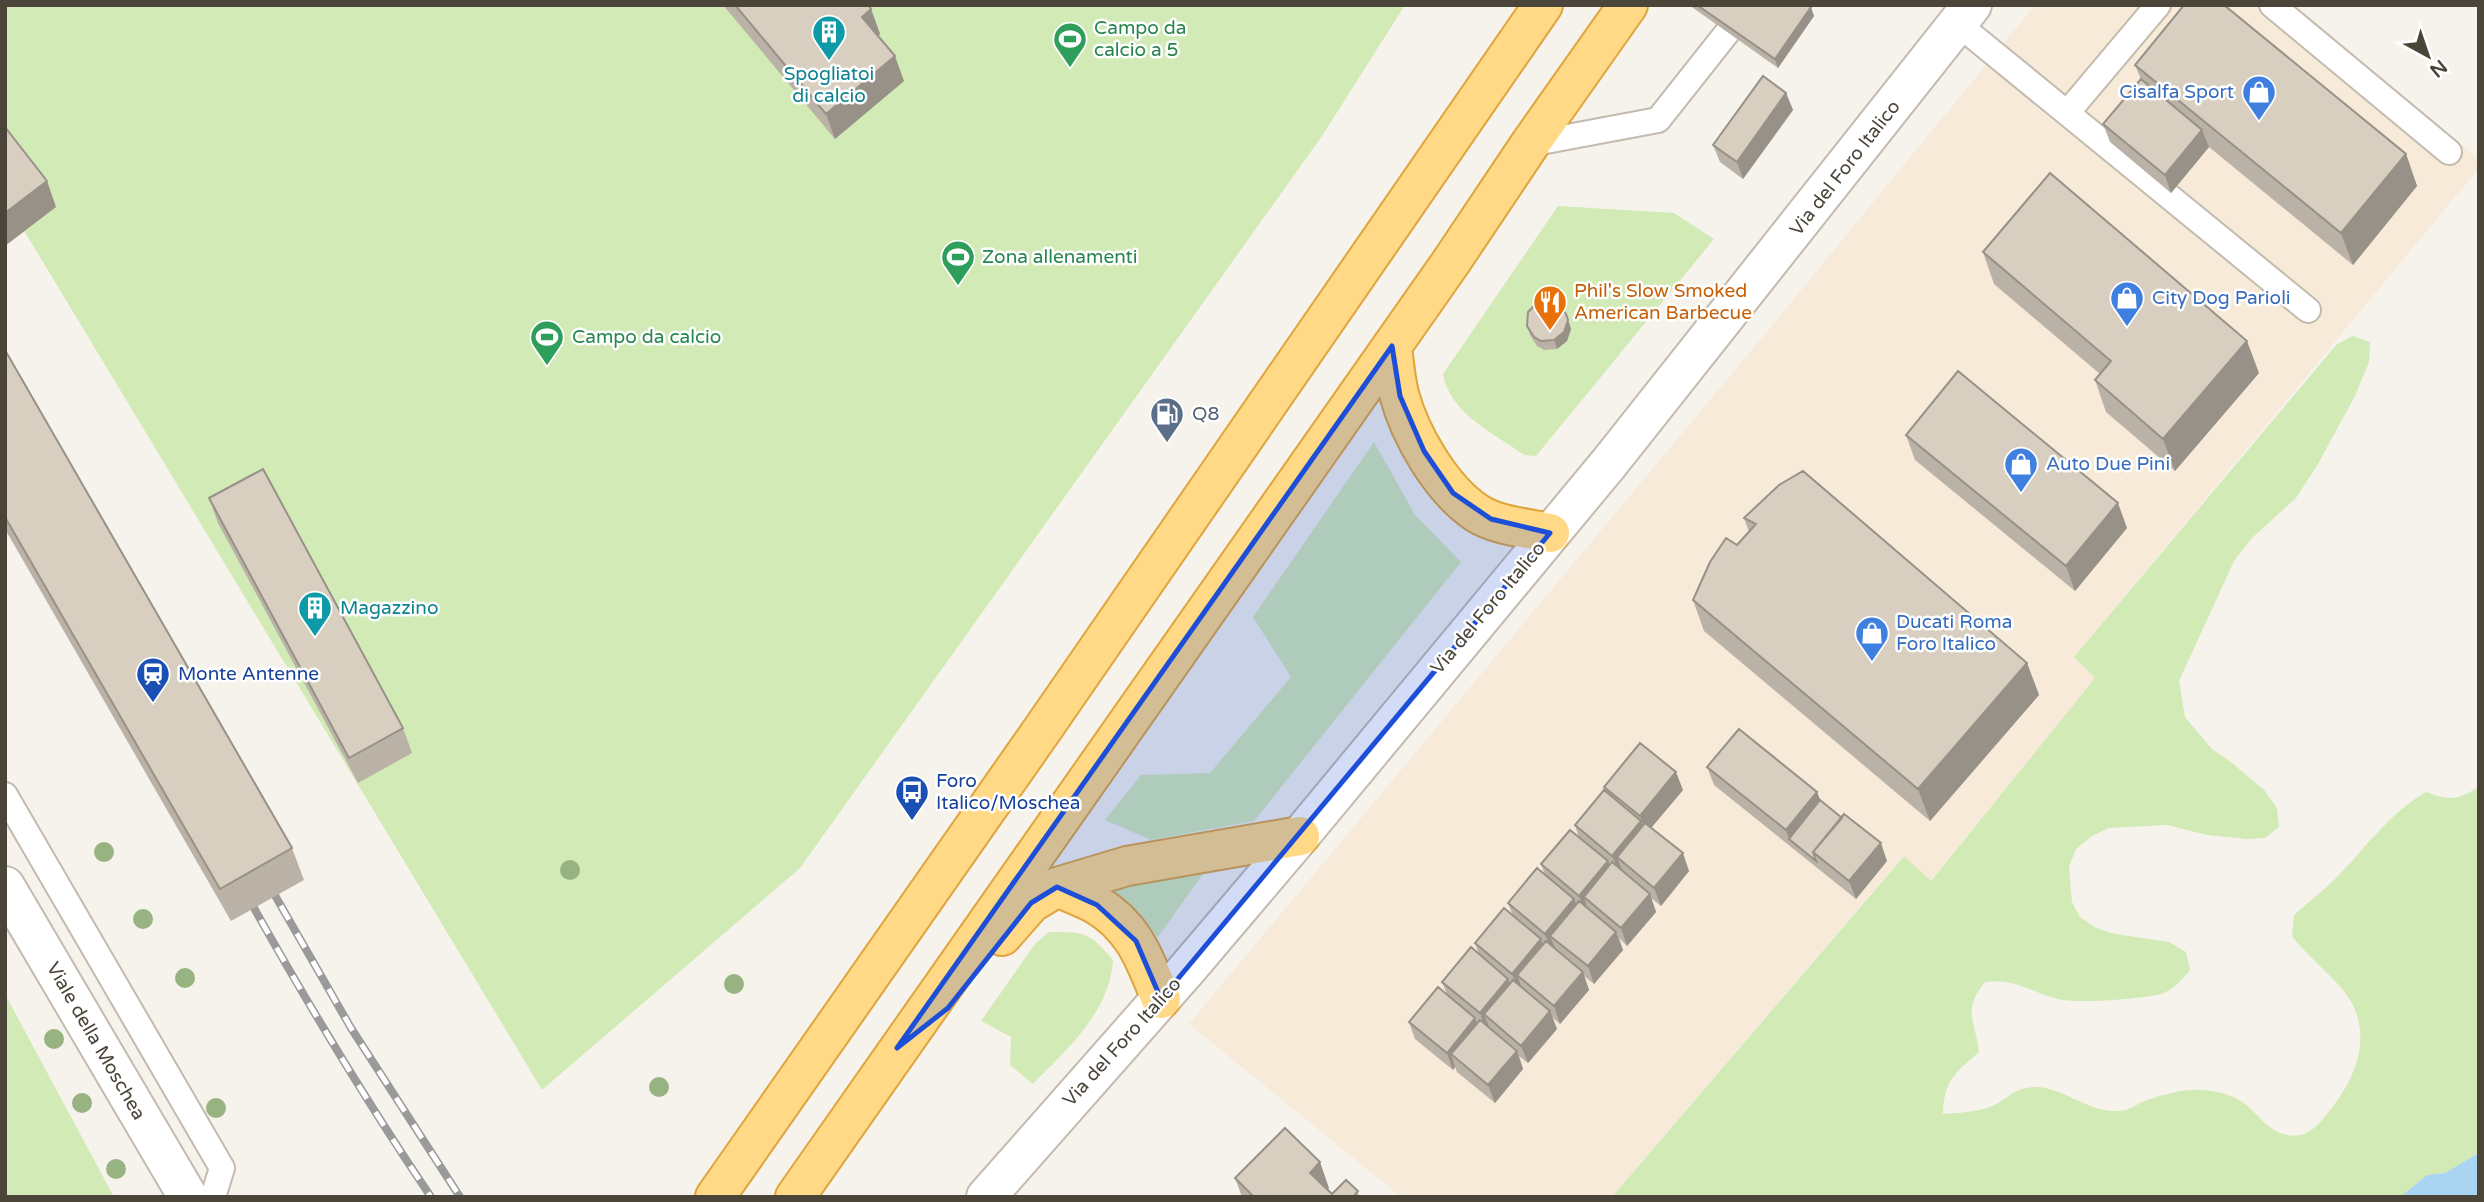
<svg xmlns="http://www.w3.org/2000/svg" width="2484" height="1202" font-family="'Varela Round',sans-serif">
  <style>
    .commercial { fill: #f7ead8 }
    .green { fill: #d2eab5 }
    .water { fill: #a9d4f2 }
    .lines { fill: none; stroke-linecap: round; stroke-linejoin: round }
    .service-casing { stroke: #c2bbae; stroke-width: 28 }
    .minor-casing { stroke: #c2bbae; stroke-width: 42 }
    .tertiary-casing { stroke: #c2bbae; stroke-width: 42 }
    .trunk-casing { stroke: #e0a43c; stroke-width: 42 }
    .service { stroke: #fff; stroke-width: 24 }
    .minor { stroke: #fff; stroke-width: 38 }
    .tertiary { stroke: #fff; stroke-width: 38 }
    .trunk { stroke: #ffd985; stroke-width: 38 }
    .rail-casing { stroke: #9a9a9a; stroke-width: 8 }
    .rail { stroke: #fff; stroke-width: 5; stroke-dasharray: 16; stroke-linecap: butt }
    .tree { fill: #97b381 }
    .wall { fill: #bab2a6 }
    .shaded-wall { fill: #979187 }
    .building { fill: #d8cfc1; stroke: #979187; stroke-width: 2 }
    .marked { fill: #1d4ed8; fill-opacity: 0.2; stroke: #1d4ed8; stroke-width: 5; stroke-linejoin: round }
    .labels { text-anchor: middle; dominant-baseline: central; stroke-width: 5; stroke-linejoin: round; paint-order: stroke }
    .leisure-label { font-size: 19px; fill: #27864d; stroke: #fff; text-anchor: start }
    .culture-label { font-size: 19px; fill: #0d838f; stroke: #fff }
    .shop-label { font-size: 19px; fill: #366cbe; stroke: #fff; text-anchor: start }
    .street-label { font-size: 19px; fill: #4b4439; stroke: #fff }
    .food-label { font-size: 19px; fill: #c56008; stroke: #fff; text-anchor: start }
    .service-label { font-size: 19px; fill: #4e5e75; stroke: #fff; text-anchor: start }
    .transit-label { font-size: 19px; fill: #164399; stroke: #fff; text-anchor: start }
  </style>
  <rect width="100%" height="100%" fill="#f6f3ec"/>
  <path class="commercial" d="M2035 5H2295L2479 159V168L2074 657 2096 677 1930 881 1903 856 1612 1197H1401L1189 1024 1774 323Z"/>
  <path class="green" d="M5 5H1405L1322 136 800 868 542 1090 5 199Z
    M1558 206 1674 213 1714 239 1536 456 1524 455C1494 433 1450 414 1443 374Z
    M2353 336 2370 342 2369 362 2355 396 2318 464 2296 498 2252 538 2234 561 2179 681 2185 717 2212 749 2231 762 2264 790 2277 808 2279 827 2265 838 2247 839 2207 835 2167 825 2109 828 2092 836 2076 849 2069 867 2072 902 2080 917 2096 928 2115 934 2169 942 2186 952 2190 970C2182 980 2173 990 2161 994 2143 999 2075 1004 2058 999 2030 992 2015 978 1985 982 1962 1011 1975 1019 1979 1052 1955 1073 1944 1080 1943 1114 1957 1113 1976 1112 1990 1107 2001 1103 2011 1092 2022 1089 2055 1079 2081 1110 2113 1111 2131 1112 2133 1105 2147 1100 2160 1095 2181 1090 2194 1090 2209 1089 2233 1094 2245 1104 2259 1115 2268 1131 2287 1135 2307 1139 2319 1125 2330 1110 2357 1077 2374 1032 2346 994 2330 973 2308 957 2292 936L2294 915C2307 903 2322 892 2335 879 2365 849 2389 813 2426 792 2450 801 2457 800 2479 787V1153L2445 1173 2427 1175 2400 1197H1612L1904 856 1931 881 2095 678 2074 657 2337 344Z
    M1374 442 1415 515 1461 562 1254 821 1151 840 1105 820 1141 775 1210 773 1291 677 1253 617Z
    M1207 868 1158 937 1128 902 1105 890Z
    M1049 932C1085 932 1089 932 1113 960 1110 1012 1067 1049 1033 1084L1010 1065 1011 1037 981 1021 1035 944Z
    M5 994 114 1197H5Z"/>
  <path class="water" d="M2479 1153V1197H2400L2427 1175 2445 1173Z"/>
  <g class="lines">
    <g class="service-casing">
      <path id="service" d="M2272 5 2449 152
        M1958 24 2067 113 2158 5
        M2067 113 2308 310
        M1530 144 1658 120 1749 5
        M5 795 222 1168 213 1197"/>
    </g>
    <g class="minor-casing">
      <path id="minor" d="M986 1197 1188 968 1300 836 1610 462 1972 5"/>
    </g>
    <g class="tertiary-casing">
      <path id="tertiary" d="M5 886 188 1197"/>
    </g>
    <g class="trunk-casing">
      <path id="trunk" d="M1392 346C1394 362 1395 378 1399 394 1410 435 1441 489 1477 513 1497 526 1527 528 1550 533
        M1057 887C1070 893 1085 898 1097 905 1135 928 1145 960 1161 999
        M1002 936 1031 903 1057 887 1127 866 1300 836
        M715 1197 1040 733 1543 5
        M795 1197 1451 262 1530 144 1628 5"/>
    </g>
    <use href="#service" class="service"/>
    <use href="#minor" class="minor"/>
    <use href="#tertiary" class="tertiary"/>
    <use href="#trunk" class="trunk"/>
    <g class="rail-casing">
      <path id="rail" d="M265 878 351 1028 460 1197
        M245 892C303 996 364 1098 431 1197"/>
    </g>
    <use href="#rail" class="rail"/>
  </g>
  <g class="tree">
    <circle cx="104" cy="852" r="10"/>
    <circle cx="570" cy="870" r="10"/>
    <circle cx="143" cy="919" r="10"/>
    <circle cx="185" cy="978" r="10"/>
    <circle cx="734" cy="984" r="10"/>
    <circle cx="54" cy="1039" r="10"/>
    <circle cx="659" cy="1087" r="10"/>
    <circle cx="82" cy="1103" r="10"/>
    <circle cx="216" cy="1108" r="10"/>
    <circle cx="116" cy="1169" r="10"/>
  </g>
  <path class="wall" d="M723 5H868L871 9 880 34 878 36 904 81 835 139Z
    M1689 5H1808L1814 16 1778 68Z
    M2135 65 2406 154 2417 186 2353 265 2209 147 2171 193 2110 142 2103 124 2141 79Z
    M1786 93 1793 110 1743 179 1720 162 1713 145Z
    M1983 252 2259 373 2175 471 2106 412 2095 380 2100 374 1994 284Z
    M1566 314 1571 329 1567 341 1557 349 1544 350 1537 346 1530 335 1527 326Z
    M5 350 292 848 304 880 231 921 5 529Z
    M1906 435 2127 528 2075 591 1915 460Z
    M209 498 403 728 412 753 358 783 218 523Z
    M1744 518 2027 663 2039 695 1930 821 1704 631 1693 600 1749 532Z
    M1707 767 1817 792 1820 800 1887 861 1856 899 1714 785Z
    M1604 787 1683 790 1651 828 1689 871 1661 906 1651 898 1656 912 1627 946 1619 938 1623 950 1594 984 1584 976 1589 990 1560 1024 1552 1017 1557 1029 1528 1063 1519 1056 1523 1069 1495 1103 1457 1072 1455 1067 1453 1070 1415 1039 1409 1022 1447 994 1442 982 1479 954 1475 943 1513 916 1508 903 1545 875 1541 864 1579 838 1575 825 1605 792Z
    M1235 1178 1329 1188 1327 1190 1332 1194 1358 1191 1359 1197H1242Z"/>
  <path class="shaded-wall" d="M1811 7 1814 16 1778 68 1775 59Z
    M871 9 880 34 871 42 862 17Z
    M895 56 904 81 835 139 826 114Z
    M1786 93 1793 110 1743 179 1737 162Z
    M2202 130 2209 147 2171 193 2165 175Z
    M2406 154 2417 186 2353 265 2341 233Z
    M47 181 56 207 5 246V213Z
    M1566 314 1571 329 1567 341 1557 349 1554 340Z
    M2247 341 2259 373 2175 471 2163 439Z
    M2118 503 2127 528 2075 591 2066 566Z
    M2027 663 2039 695 1930 821 1918 789Z
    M1676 772 1683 790 1646 834 1640 816Z
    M1817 792 1824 810 1789 839 1792 848 1786 830Z
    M1641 821 1647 839 1617 857 1622 870 1619 873 1612 856Z
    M1881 843 1887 861 1856 899 1849 881Z
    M1683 853 1689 871 1661 906 1654 888Z
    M1608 861 1614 878 1584 897 1588 910 1585 913 1579 896Z
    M1650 894 1656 912 1627 946 1621 928Z
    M1574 899 1581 917 1550 936 1555 948 1552 952 1545 934Z
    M1616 932 1623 950 1594 984 1588 966Z
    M1541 939 1547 957 1517 975 1522 988 1519 991 1512 974Z
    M1583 972 1589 990 1560 1024 1554 1006Z
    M1508 979 1515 996 1484 1014 1489 1027 1486 1031 1480 1013Z
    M1550 1011 1557 1029 1528 1063 1521 1046Z
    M1475 1018 1482 1036 1451 1054 1455 1067 1453 1070 1447 1053Z
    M1517 1051 1523 1069 1495 1103 1488 1085Z
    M1320 1162 1329 1188 1320 1197 1310 1173Z"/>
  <path class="building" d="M735 5H868L871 9 862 17 895 56 826 114Z
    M1697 5H1808L1811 7 1775 59Z
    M2184 5H2224L2406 154 2341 233 2135 65Z
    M1763 76 1786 93 1737 162 1713 145Z
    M2141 79 2202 130 2165 175 2103 124Z
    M5 127 47 181 5 213Z
    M2050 173 2247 341 2163 439 2095 380 2111 361 1983 252Z
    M1552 301 1558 303 1566 314 1568 320 1564 332 1554 340 1541 341 1534 337 1527 326 1528 312 1538 302Z
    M5 350 292 848 220 889 5 517Z
    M1958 371 2118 503 2066 566 1906 435Z
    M263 469 403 728 349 758 209 498Z
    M1803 471 2027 663 1918 789 1693 600 1710 562 1726 538 1737 545 1756 524 1744 518 1779 485Z
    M1739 729 1817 792 1786 830 1707 767Z
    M1640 743 1676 772 1640 816 1604 787Z
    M1604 790 1641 821 1612 856 1575 825Z
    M1820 800 1842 818 1813 852 1816 861 1789 839Z
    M1844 814 1881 843 1849 881 1813 852Z
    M1645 823 1683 853 1654 888 1617 857Z
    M1570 830 1608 861 1579 896 1541 864Z
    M1612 862 1650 894 1621 928 1584 897Z
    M1537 868 1574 899 1545 934 1508 903Z
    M1579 901 1616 932 1588 966 1550 936Z
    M1504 908 1541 939 1512 974 1475 943Z
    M1546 941 1583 972 1554 1006 1517 975Z
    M1471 947 1508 979 1480 1013 1442 982Z
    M1513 980 1550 1011 1521 1046 1484 1014Z
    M1438 987 1475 1018 1447 1053 1409 1022Z
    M1480 1020 1517 1051 1488 1085 1451 1054Z
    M1285 1128 1320 1162 1310 1173 1332 1194 1346 1180 1358 1191 1353 1197H1254L1235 1178Z"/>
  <path class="marked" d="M1392 346 1400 396 1424 451 1453 493 1491 519 1550 533 1161 999 1136 941 1097 905 1057 887 1031 903 948 1008 897 1048Z"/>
  <defs>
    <g id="building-pin" transform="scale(1.75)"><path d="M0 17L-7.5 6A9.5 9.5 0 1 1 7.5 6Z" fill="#0f9aa8" stroke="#fff"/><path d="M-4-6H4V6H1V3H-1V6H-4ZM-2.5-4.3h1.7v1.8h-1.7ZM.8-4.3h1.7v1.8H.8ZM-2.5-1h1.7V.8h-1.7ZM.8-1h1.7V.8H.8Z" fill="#fff"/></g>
    <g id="stadium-pin" transform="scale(1.75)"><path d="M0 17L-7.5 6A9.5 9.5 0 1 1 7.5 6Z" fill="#2e9e5b" stroke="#fff"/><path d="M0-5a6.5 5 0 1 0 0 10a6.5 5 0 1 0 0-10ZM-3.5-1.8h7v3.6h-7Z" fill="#fff"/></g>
    <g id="shop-pin" transform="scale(1.75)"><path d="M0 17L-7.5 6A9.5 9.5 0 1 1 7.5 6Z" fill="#3f7fe0" stroke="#fff"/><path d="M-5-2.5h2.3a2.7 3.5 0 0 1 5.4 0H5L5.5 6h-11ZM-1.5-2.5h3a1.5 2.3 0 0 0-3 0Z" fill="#fff"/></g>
    <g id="restaurant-pin" transform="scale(1.75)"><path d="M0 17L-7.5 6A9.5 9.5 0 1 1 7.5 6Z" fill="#e8710a" stroke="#fff"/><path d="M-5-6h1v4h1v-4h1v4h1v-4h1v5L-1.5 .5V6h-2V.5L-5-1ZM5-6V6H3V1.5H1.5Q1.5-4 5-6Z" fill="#fff"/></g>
    <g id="fuel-pin" transform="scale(1.75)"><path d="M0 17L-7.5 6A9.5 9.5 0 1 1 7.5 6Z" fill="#5c6f8a" stroke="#fff"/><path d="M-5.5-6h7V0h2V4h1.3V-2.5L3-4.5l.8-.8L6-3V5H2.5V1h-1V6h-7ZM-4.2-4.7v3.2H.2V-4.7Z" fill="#fff"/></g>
    <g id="station-pin" transform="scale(1.75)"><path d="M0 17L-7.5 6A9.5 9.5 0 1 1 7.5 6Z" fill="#1a4fb4" stroke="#fff"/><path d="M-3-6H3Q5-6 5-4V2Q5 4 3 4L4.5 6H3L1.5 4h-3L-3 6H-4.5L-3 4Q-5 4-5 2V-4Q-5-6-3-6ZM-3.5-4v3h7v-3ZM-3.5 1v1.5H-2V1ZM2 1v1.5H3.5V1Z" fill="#fff"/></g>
    <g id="bus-pin" transform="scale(1.75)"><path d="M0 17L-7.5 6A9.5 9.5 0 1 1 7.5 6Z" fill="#1a4fb4" stroke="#fff"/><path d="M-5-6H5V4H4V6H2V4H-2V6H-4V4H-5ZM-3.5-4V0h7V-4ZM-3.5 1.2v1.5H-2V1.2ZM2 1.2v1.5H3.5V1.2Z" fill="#fff"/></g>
  </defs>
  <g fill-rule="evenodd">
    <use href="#building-pin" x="829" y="32"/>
    <use href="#stadium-pin" x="1070" y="39"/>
    <use href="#shop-pin" x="2259" y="92"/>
    <use href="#stadium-pin" x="958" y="257"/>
    <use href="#shop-pin" x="2127" y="298"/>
    <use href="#restaurant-pin" x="1550" y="302"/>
    <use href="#stadium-pin" x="547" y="337"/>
    <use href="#fuel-pin" x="1167" y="414"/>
    <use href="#shop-pin" x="2021" y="464"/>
    <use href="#building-pin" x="315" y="608"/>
    <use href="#shop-pin" x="1872" y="633"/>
    <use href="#station-pin" x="153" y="674"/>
    <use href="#bus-pin" x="912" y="792"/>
  </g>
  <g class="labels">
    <g class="leisure-label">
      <text x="1094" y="28">Campo da<tspan x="1094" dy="22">calcio a 5</tspan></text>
      <text x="982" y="257">Zona allenamenti</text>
      <text x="572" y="337">Campo da calcio</text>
    </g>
    <g class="culture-label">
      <text x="829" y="74">Spogliatoi<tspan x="829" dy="22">di calcio</tspan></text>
      <text x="340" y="608" text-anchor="start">Magazzino</text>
    </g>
    <g class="shop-label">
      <text x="2234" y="92" text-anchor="end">Cisalfa Sport</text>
      <text x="2152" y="298">City Dog Parioli</text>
      <text x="2046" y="464">Auto Due Pini</text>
      <text x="1896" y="622">Ducati Roma<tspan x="1896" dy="22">Foro Italico</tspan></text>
    </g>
    <g class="street-label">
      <text transform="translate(1845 168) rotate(-52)">Via del Foro Italico</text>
      <text transform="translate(1488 608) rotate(-50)">Via del Foro Italico</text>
      <text transform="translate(96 1041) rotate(60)">Viale della Moschea</text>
      <text transform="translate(1122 1042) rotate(-48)">Via del Foro Italico</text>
    </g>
    <g class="food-label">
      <text x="1574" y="291">Phil's Slow Smoked<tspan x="1574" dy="22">American Barbecue</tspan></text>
    </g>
    <g class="service-label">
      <text x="1192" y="414">Q8</text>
    </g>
    <g class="transit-label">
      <text x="178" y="674">Monte Antenne</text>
      <text x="936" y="781">Foro<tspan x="936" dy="22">Italico/Moschea</tspan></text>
    </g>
  </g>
  <rect width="2484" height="1202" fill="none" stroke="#4b4439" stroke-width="14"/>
  <g transform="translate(2428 56) rotate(140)" stroke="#ffffff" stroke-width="5" paint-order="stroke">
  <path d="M0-5L12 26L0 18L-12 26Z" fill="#4b4439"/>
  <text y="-10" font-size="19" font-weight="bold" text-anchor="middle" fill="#4b4439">N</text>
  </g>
</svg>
